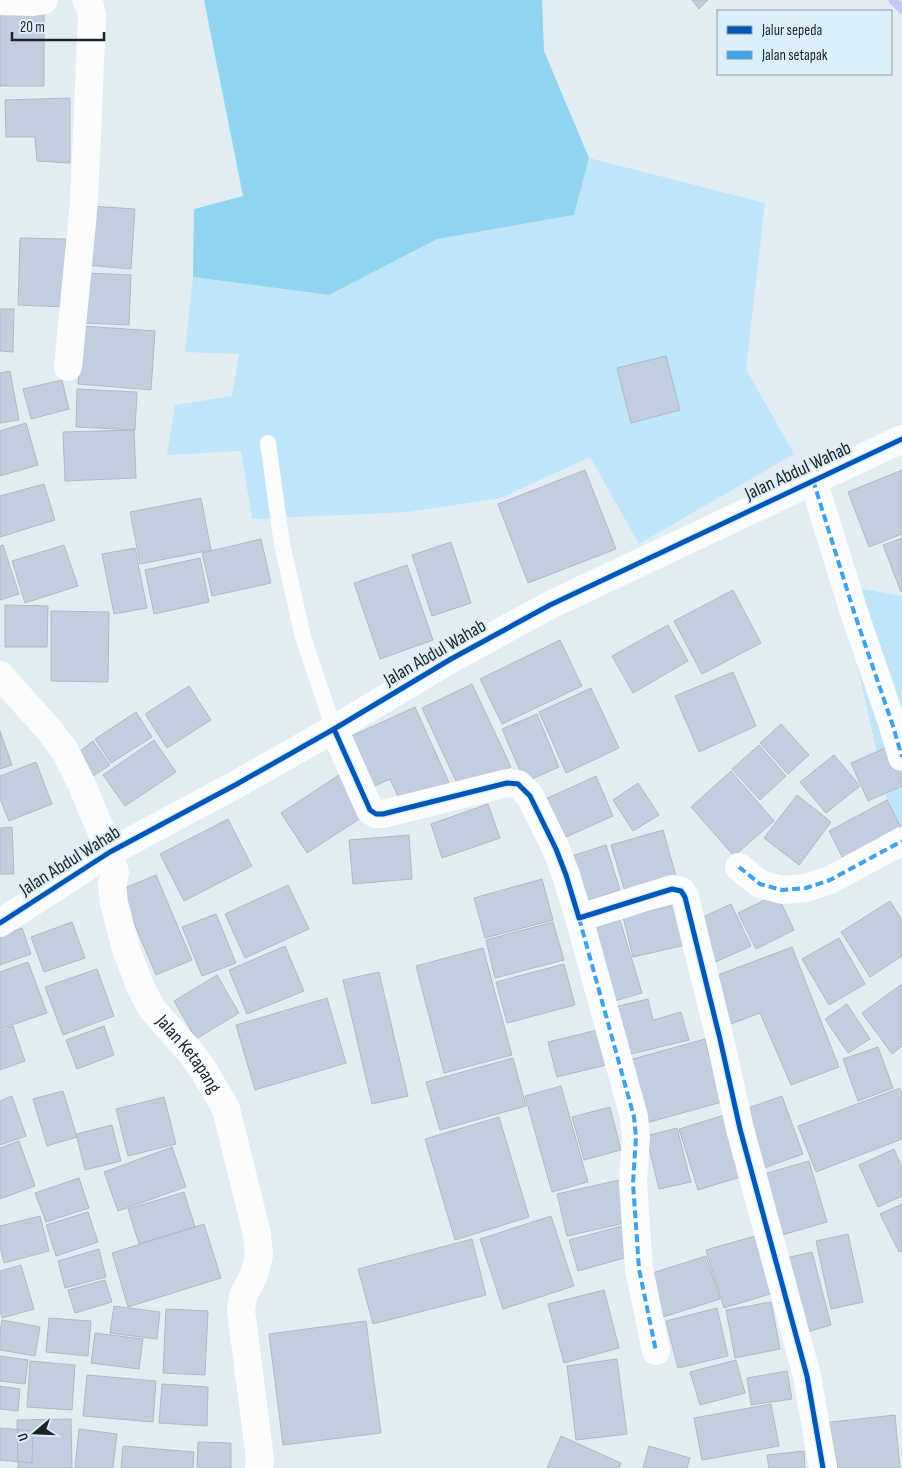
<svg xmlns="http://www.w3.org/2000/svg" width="902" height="1468" font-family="'Sofia Sans Condensed',sans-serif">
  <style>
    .green { fill: #bfe5f8 }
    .forest { fill: #90d4f2 }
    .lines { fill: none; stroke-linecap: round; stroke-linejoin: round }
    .stream { stroke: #c7c6fa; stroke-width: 9 }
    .building { fill: #c0cee0; stroke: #b2b9be }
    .service { stroke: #fbfcfd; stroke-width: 16 }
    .minor { stroke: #fbfcfd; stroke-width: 28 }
    .tertiary { stroke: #fbfcfd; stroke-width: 28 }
    .quiet { stroke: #3da2eb; stroke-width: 4; stroke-dasharray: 8 4; stroke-linecap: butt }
    .cycleway-casing { stroke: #dbeffa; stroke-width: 8 }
    .cycleway { stroke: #0057b8; stroke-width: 5 }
    .labels { text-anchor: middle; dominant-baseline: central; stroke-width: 4.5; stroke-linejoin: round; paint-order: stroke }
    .street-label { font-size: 19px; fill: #1d2428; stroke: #dbeffa }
  </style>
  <rect width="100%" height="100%" fill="#e2edf3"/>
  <path class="green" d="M589 158 765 203 746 369 794 454 639 544 590 457 501 498 408 512 252 519 241 451 167 455 175 405 232 396 239 354 185 352 193 277 329 295 436 239 574 215Z
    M840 585 902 596V827H893Z"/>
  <path class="forest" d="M204 0H542L544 51 589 158 574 215 437 239 329 295 193 277 194 209 243 196Z"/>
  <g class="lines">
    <path class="stream" d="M893 0 902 9"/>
  </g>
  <path class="building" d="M692 0H708L699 9Z
    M0 11H44V86H0Z
    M70 98V163L37 161 35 137H6L5 100Z
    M90 206 135 209 131 269 86 265Z
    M20 238 66 239 65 307 18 305Z
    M86 273 131 275 129 325 84 323Z
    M0 309H14L13 352 0 351Z
    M82 326 155 331 151 390 78 384Z
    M666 356 680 410 631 423 617 368Z
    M10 371 19 420 0 423V373Z
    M62 380 69 409 31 419 23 389Z
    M77 389 137 392 135 430 76 427Z
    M26 423 38 465 0 476V431Z
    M134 430 136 478 65 481 63 432Z
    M585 470 616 549 528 583 498 504Z
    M902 470V534L869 547 848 492Z
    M44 484 55 520 0 537V496Z
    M201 498 211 550 140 564 130 512Z
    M902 538V591L901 592 883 545Z
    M261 539 271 583 212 596 202 553Z
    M451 542 471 603 432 616 412 555Z
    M3 545 19 594 0 600V546Z
    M64 545 78 586 25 603 12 561Z
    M135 548 147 608 114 614 102 554Z
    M200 558 209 602 154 614 145 570Z
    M407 565 433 640 380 659 354 583Z
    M733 590 761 643 702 674 674 621Z
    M5 605 48 606 47 647H5Z
    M51 611 109 612 108 682 51 681Z
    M668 625 688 661 633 693 612 656Z
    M560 640 582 686 502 724 480 679Z
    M733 672 756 726 699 752 675 696Z
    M472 684 511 767 460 790 422 708Z
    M189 686 211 720 167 748 145 714Z
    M591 688 619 748 566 773 539 712Z
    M415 707 451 787 404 809 390 779 368 789 345 739Z
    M136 712 152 737 111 763 95 739Z
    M537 714 559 767 525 782 502 729Z
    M781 724 809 755 788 774 760 743Z
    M0 731 12 765 0 769Z
    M154 740 176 772 125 806 103 775Z
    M93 741 110 765 85 781 70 759Z
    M759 745 786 776 760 800 732 769Z
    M892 745 902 768V786L868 801 851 763Z
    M834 755 860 786 826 813 800 782Z
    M36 762 52 804 9 821 0 799V776Z
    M731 771 774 821 734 856 691 807Z
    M342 773 367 814 307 853 281 813Z
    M596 776 613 816 557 841 539 802Z
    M638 783 659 815 633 831 613 800Z
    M797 795 831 822 799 865 764 838Z
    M887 800 902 829 848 868 829 831Z
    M488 804 500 838 442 858 431 824Z
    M228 819 252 866 184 901 160 854Z
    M12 827 14 874H0V828Z
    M663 830 677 880 626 895 611 845Z
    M409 835 412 879 353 884 349 840Z
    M606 845 620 890 586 901 572 856Z
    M156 875 192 960 156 975 120 890Z
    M542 879 553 920 485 938 474 898Z
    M288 885 309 929 245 958 225 914Z
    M777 894 794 930 756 949 738 913Z
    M890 901 902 920V956L870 977 841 932Z
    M684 903 694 943 633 957 623 917Z
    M731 904 751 946 711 964 692 922Z
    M216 914 236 963 202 976 182 927Z
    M620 920 642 993 608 1003 587 930Z
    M72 922 85 958 44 972 31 937Z
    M553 922 564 960 495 978 486 940Z
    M22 928 31 954 0 965V936Z
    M839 938 865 984 829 1005 802 959Z
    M285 946 304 991 247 1014 229 970Z
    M792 947 839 1067 791 1085 760 1013 723 1027 707 979Z
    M483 948 512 1055 444 1073 416 966Z
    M28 962 47 1013 0 1029V972Z
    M564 964 575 1005 507 1023 496 982Z
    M97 969 114 1016 63 1035 45 987Z
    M379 972 408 1096 372 1104 343 980Z
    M217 975 239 1013 196 1039 174 1001Z
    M902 984V1046L892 1054 862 1013Z
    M327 998 346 1063 255 1090 236 1025Z
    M648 999 653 1020 681 1012 689 1040 627 1055 615 1007Z
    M847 1004 870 1039 848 1053 825 1019Z
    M13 1026 25 1061 0 1070V1031Z
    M104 1026 114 1055 77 1069 66 1040Z
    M597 1030 606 1065 557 1077 548 1042Z
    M705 1039 722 1102 639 1125 622 1062Z
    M878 1047 893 1088 858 1101 843 1059Z
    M513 1058 526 1106 440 1130 426 1082Z
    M561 1086 588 1182 552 1192 525 1096Z
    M900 1088 902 1094V1139L816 1172 798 1126Z
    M63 1091 77 1137 47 1146 33 1099Z
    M12 1096 26 1136 0 1145V1101Z
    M782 1096 803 1154 758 1170 737 1112Z
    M164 1097 176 1144 128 1156 116 1109Z
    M610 1107 621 1150 584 1160 572 1117Z
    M731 1113 750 1174 698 1190 679 1129Z
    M499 1117 529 1217 455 1240 425 1139Z
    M112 1125 121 1161 85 1170 76 1134Z
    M677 1128 691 1182 659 1189 646 1136Z
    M19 1141 35 1186 0 1199V1148Z
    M172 1147 186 1187 118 1211 104 1172Z
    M894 1149 902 1167V1196L878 1207 859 1165Z
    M809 1161 827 1222 775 1237 757 1176Z
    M79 1178 89 1208 46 1222 35 1193Z
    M624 1179 634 1221 567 1236 557 1194Z
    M184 1192 195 1227 139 1244 128 1209Z
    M902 1204V1251L899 1252 880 1214Z
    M88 1212 98 1242 56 1256 46 1225Z
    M40 1216 49 1251 4 1263 0 1246V1226Z
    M551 1216 574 1286 503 1309 480 1239Z
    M204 1224 221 1278 128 1307 112 1253Z
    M626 1225 635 1255 578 1271 569 1240Z
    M762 1234 780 1291 724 1308 706 1250Z
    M848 1234 863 1302 831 1309 816 1241Z
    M472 1239 486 1295 373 1324 358 1269Z
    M99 1249 106 1277 65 1288 58 1261Z
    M812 1252 831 1325 800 1334 781 1259Z
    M706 1256 720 1299 660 1318 646 1275Z
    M21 1265 34 1309 2 1318 0 1310V1271Z
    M105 1280 112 1302 75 1313 68 1290Z
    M604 1290 619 1348 564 1363 548 1304Z
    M771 1302 780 1349 735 1358 726 1310Z
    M114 1306 160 1312 157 1339 110 1333Z
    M717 1308 728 1356 678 1368 666 1321Z
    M166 1309 208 1311 205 1375 163 1373Z
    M49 1318 91 1321 88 1356 46 1352Z
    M2 1320 40 1327 35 1356 0 1350V1332Z
    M366 1321 381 1433 283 1445 269 1334Z
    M95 1333 143 1339 139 1369 91 1363Z
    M0 1356 28 1360 25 1384 0 1381Z
    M617 1359 627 1434 576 1440 567 1366Z
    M736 1360 745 1393 700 1405 690 1372Z
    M30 1361 75 1365 72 1410 27 1407Z
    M787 1371 792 1399 751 1405 747 1378Z
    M87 1375 156 1381 153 1422 83 1416Z
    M162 1384 208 1387 207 1426 159 1423Z
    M0 1386 20 1389 18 1411 0 1409Z
    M771 1404 779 1446 702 1460 694 1418Z
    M895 1415 900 1468H827L822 1423Z
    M71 1419 72 1468H18L17 1420Z
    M0 1428 33 1431 32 1463 0 1460Z
    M79 1429 117 1434 113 1468H75Z
    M561 1436 621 1463 619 1468H547Z
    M198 1442 231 1443V1468H197Z
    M123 1446 194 1452 193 1468H121Z
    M649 1446 690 1458 687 1468H643Z
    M804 1451 805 1468H769L767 1455Z"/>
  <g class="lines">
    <path class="service" d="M268 443 282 544 303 637 334 729"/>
    <path class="minor" d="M0 1 33 2 44 0
      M68 367 84 202 92 16 90 6 86 0
      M813 480 854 612 893 726 902 757
      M334 729 370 810 376 814H383L507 783 518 784 530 796 556 849 566 875 579 918 672 889 681 891 685 897 720 1039 740 1129 807 1376 823 1468
      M739 867 760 884 782 890 806 888 830 880 902 841
      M579 918 634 1117 636 1137 633 1183 639 1269 656 1351"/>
    <g class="tertiary">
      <path id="s1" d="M0 675 50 731 65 751 81 783 110 852 115 873 112 885 114 903 126 949 140 986 152 1009 192 1054 204 1071 226 1109 257 1234 259 1255 254 1275 243 1296 241 1311 260 1459 259 1468"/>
      <path d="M0 923 110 852 237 784 334 729 451 659 550 605 902 439"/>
    </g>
    <path class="quiet" d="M813 480 854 612 893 726 902 757
      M739 867 760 884 782 890 806 888 830 880 902 841
      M579 918 634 1117 636 1137 633 1183 639 1269 656 1351"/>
    <g class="cycleway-casing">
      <path id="cycleway" d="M334 729 370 810 376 814H383L507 783 518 784 530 796 556 849 566 875 579 918 672 889 681 891 685 897 720 1039 740 1129 807 1376 823 1468
        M0 923 110 852 237 784 334 729 451 659 550 605 902 439"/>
    </g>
    <use href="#cycleway" class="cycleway"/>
  </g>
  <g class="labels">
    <g class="street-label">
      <text transform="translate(798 471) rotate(-25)">Jalan Abdul Wahab</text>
      <text transform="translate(435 653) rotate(-30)">Jalan Abdul Wahab</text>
      <text transform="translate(70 861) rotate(-32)">Jalan Abdul Wahab</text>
      <text stroke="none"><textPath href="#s1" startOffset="434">Jalan Ketapang</textPath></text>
    </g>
  </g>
  <rect x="717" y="10" width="175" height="65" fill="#dbeffa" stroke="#8f9ea6"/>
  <rect x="727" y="26" width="25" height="8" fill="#0057b8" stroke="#8f9ea6"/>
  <text x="762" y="35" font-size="15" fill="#1d2428">Jalur sepeda</text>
  <rect x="727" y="51" width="25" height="8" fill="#3da2eb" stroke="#8f9ea6"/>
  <text x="762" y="60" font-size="15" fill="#1d2428">Jalan setapak</text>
  <g transform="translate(35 1433) rotate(251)" stroke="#dbeffa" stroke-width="4" paint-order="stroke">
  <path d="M0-4L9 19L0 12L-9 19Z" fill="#1d2428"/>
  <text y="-8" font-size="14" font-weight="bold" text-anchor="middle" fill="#1d2428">U</text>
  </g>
  <path d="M12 32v8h92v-8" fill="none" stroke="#1d2428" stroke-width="2.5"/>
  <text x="20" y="32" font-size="15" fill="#1d2428" stroke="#dbeffa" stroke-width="4" paint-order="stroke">20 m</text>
</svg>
